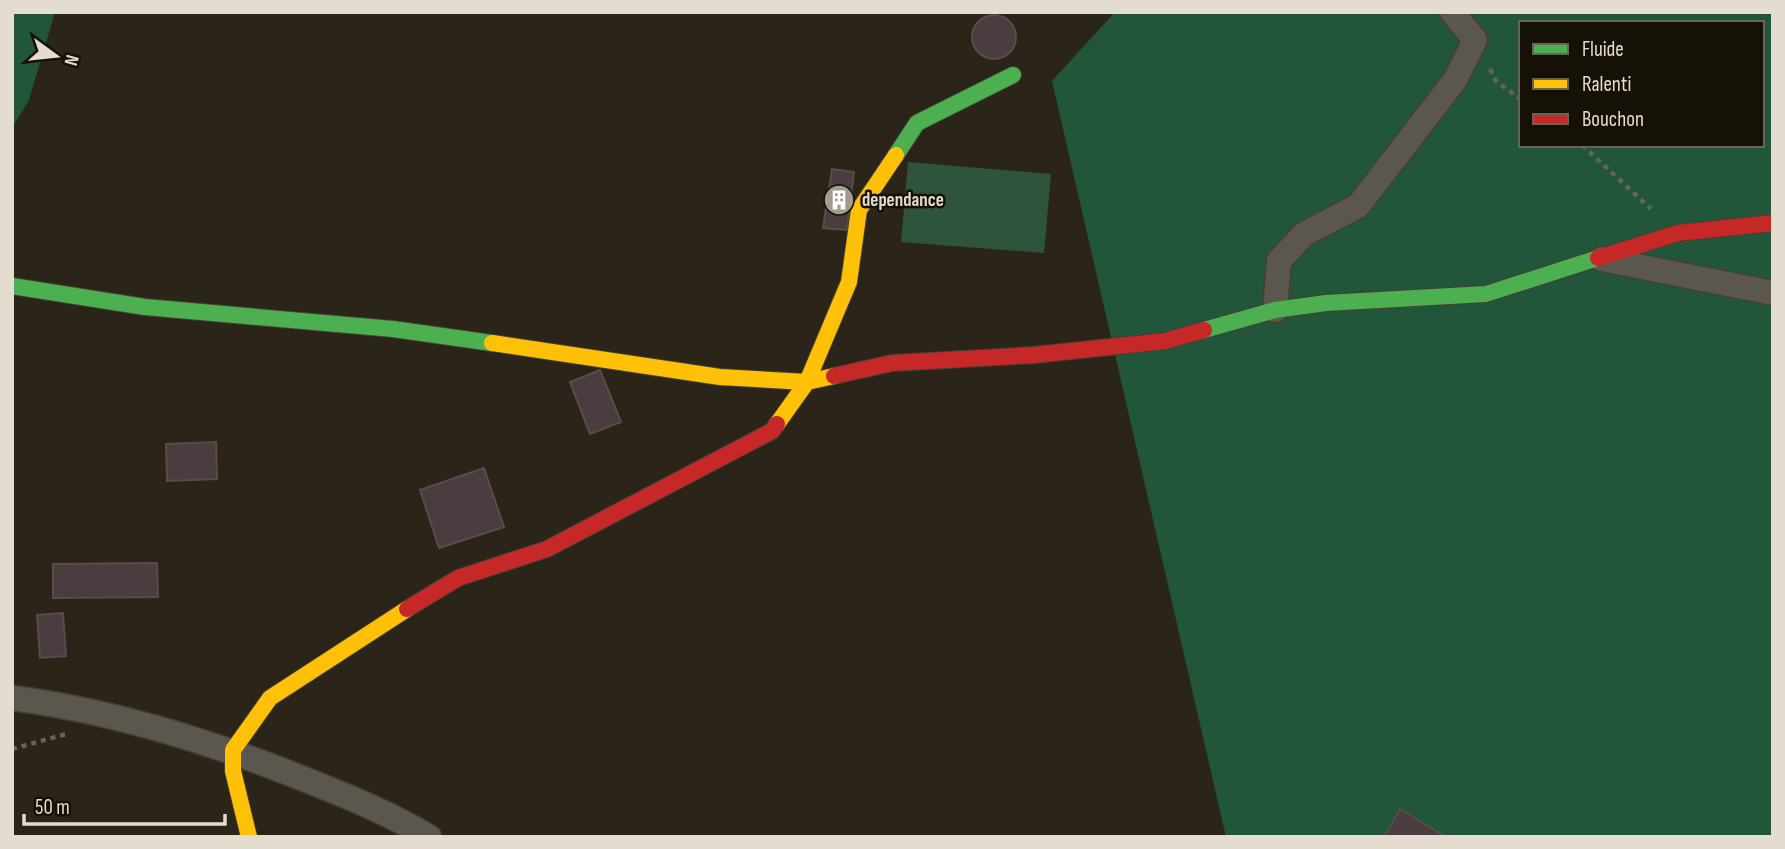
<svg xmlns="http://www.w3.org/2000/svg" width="1785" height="849" font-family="'Sofia Sans Condensed',sans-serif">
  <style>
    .green { fill: #2f543e }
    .forest { fill: #21563a; fill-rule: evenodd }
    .building { fill: #4b3c3f; stroke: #564e4a; stroke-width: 2 }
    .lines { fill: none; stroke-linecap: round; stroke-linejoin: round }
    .street-casing { stroke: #453f36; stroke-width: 27 }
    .fast-casing { stroke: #453f36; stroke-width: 18 }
    .slow-casing { stroke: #453f36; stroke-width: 18 }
    .jam-casing { stroke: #453f36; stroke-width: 18 }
    .path { stroke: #68635a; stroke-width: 4.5; stroke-dasharray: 5 5; stroke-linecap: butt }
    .street { stroke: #5c574e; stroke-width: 24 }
    .fast { stroke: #4caf50; stroke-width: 16 }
    .slow { stroke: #ffc107; stroke-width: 16 }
    .jam { stroke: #c62828; stroke-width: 16 }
    .labels { text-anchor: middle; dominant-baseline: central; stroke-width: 5; stroke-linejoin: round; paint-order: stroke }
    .poi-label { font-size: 19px; font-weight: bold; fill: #e4dcce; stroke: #161107; text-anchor: start }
  </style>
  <rect width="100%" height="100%" fill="#2b2418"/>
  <path class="green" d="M908 162 1051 174 1044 253 901 242Z"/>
  <path class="forest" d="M12 12H55L29 100 12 128Z
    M1115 12H1773V837H1226L1052 81ZM1521 23H1762V145H1521Z"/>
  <path class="building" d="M972 37a22 22 0 1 1 44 0a22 22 0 1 1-44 0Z
    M832 169 854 172 847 230 823 228Z
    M600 370 621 422 590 434 570 382Z
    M216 442 217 479 167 481 166 444Z
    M484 468 504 527 439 548 420 490Z
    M157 563 158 597 53 598V564Z
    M63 613 66 656 40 658 37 615Z
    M1400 809 1446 837H1384Z"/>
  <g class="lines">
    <g class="street-casing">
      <path id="street" d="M1602 259 1773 293
        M1275 310 1279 261 1304 234 1358 206 1455 80 1475 40 1452 12
        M12 698C115 711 218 744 314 783 354 799 392 815 429 837"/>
    </g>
    <g class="fast-casing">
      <path id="fast" d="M896 155 917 123 1013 75
        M12 286 145 307 393 329 492 343
        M1204 330 1275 310 1326 303 1486 294 1598 258"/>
    </g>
    <g class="slow-casing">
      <path id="slow" d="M492 343 720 377 807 382 834 376
        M777 424 807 382 849 282 859 210 896 155
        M249 837 233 771V750L270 698 407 609"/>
    </g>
    <g class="jam-casing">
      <path id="jam" d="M1598 258 1678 233 1773 223
        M834 376 892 363 1034 355 1165 341 1204 330
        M407 609 458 578 547 549 772 431 777 424"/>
    </g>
    <path class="path" d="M1490 69 1496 81 1521 100
      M1582 145 1651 209
      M12 749 66 734"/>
    <use href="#street" class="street"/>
    <use href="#fast" class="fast"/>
    <use href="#slow" class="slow"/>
    <use href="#jam" class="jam"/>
  </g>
  <defs>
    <g id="building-disc" transform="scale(1.575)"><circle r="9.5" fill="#a39c8e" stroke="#161107"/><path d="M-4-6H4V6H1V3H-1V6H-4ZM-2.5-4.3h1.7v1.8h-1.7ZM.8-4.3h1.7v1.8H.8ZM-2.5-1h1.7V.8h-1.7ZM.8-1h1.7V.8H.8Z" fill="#fff"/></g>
  </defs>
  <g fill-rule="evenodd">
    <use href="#building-disc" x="839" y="200"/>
  </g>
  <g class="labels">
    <g class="poi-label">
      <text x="862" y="200">dependance</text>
    </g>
  </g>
  <rect width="1785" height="849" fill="none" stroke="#e4dcce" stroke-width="28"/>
  <rect x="1519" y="21" width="245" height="126" fill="#161107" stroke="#686257" stroke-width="2"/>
  <rect x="1533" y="44" width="35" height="10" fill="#4caf50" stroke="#686257" stroke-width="2"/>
  <text x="1582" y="56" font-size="21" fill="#e4dcce">Fluide</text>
  <rect x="1533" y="79" width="35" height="10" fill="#ffc107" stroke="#686257" stroke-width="2"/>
  <text x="1582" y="91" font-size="21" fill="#e4dcce">Ralenti</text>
  <rect x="1533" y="114" width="35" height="10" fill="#c62828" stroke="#686257" stroke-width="2"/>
  <text x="1582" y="126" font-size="21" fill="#e4dcce">Bouchon</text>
  <g transform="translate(56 56) rotate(105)" stroke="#161107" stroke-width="5" paint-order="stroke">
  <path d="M0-5L12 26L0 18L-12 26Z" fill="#e4dcce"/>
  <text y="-10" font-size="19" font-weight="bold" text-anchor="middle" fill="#e4dcce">N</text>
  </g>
  <path d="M24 814v10h201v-10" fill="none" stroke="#e4dcce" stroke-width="3.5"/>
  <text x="35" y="814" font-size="21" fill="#e4dcce" stroke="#161107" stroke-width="5" paint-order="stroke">50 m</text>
</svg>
